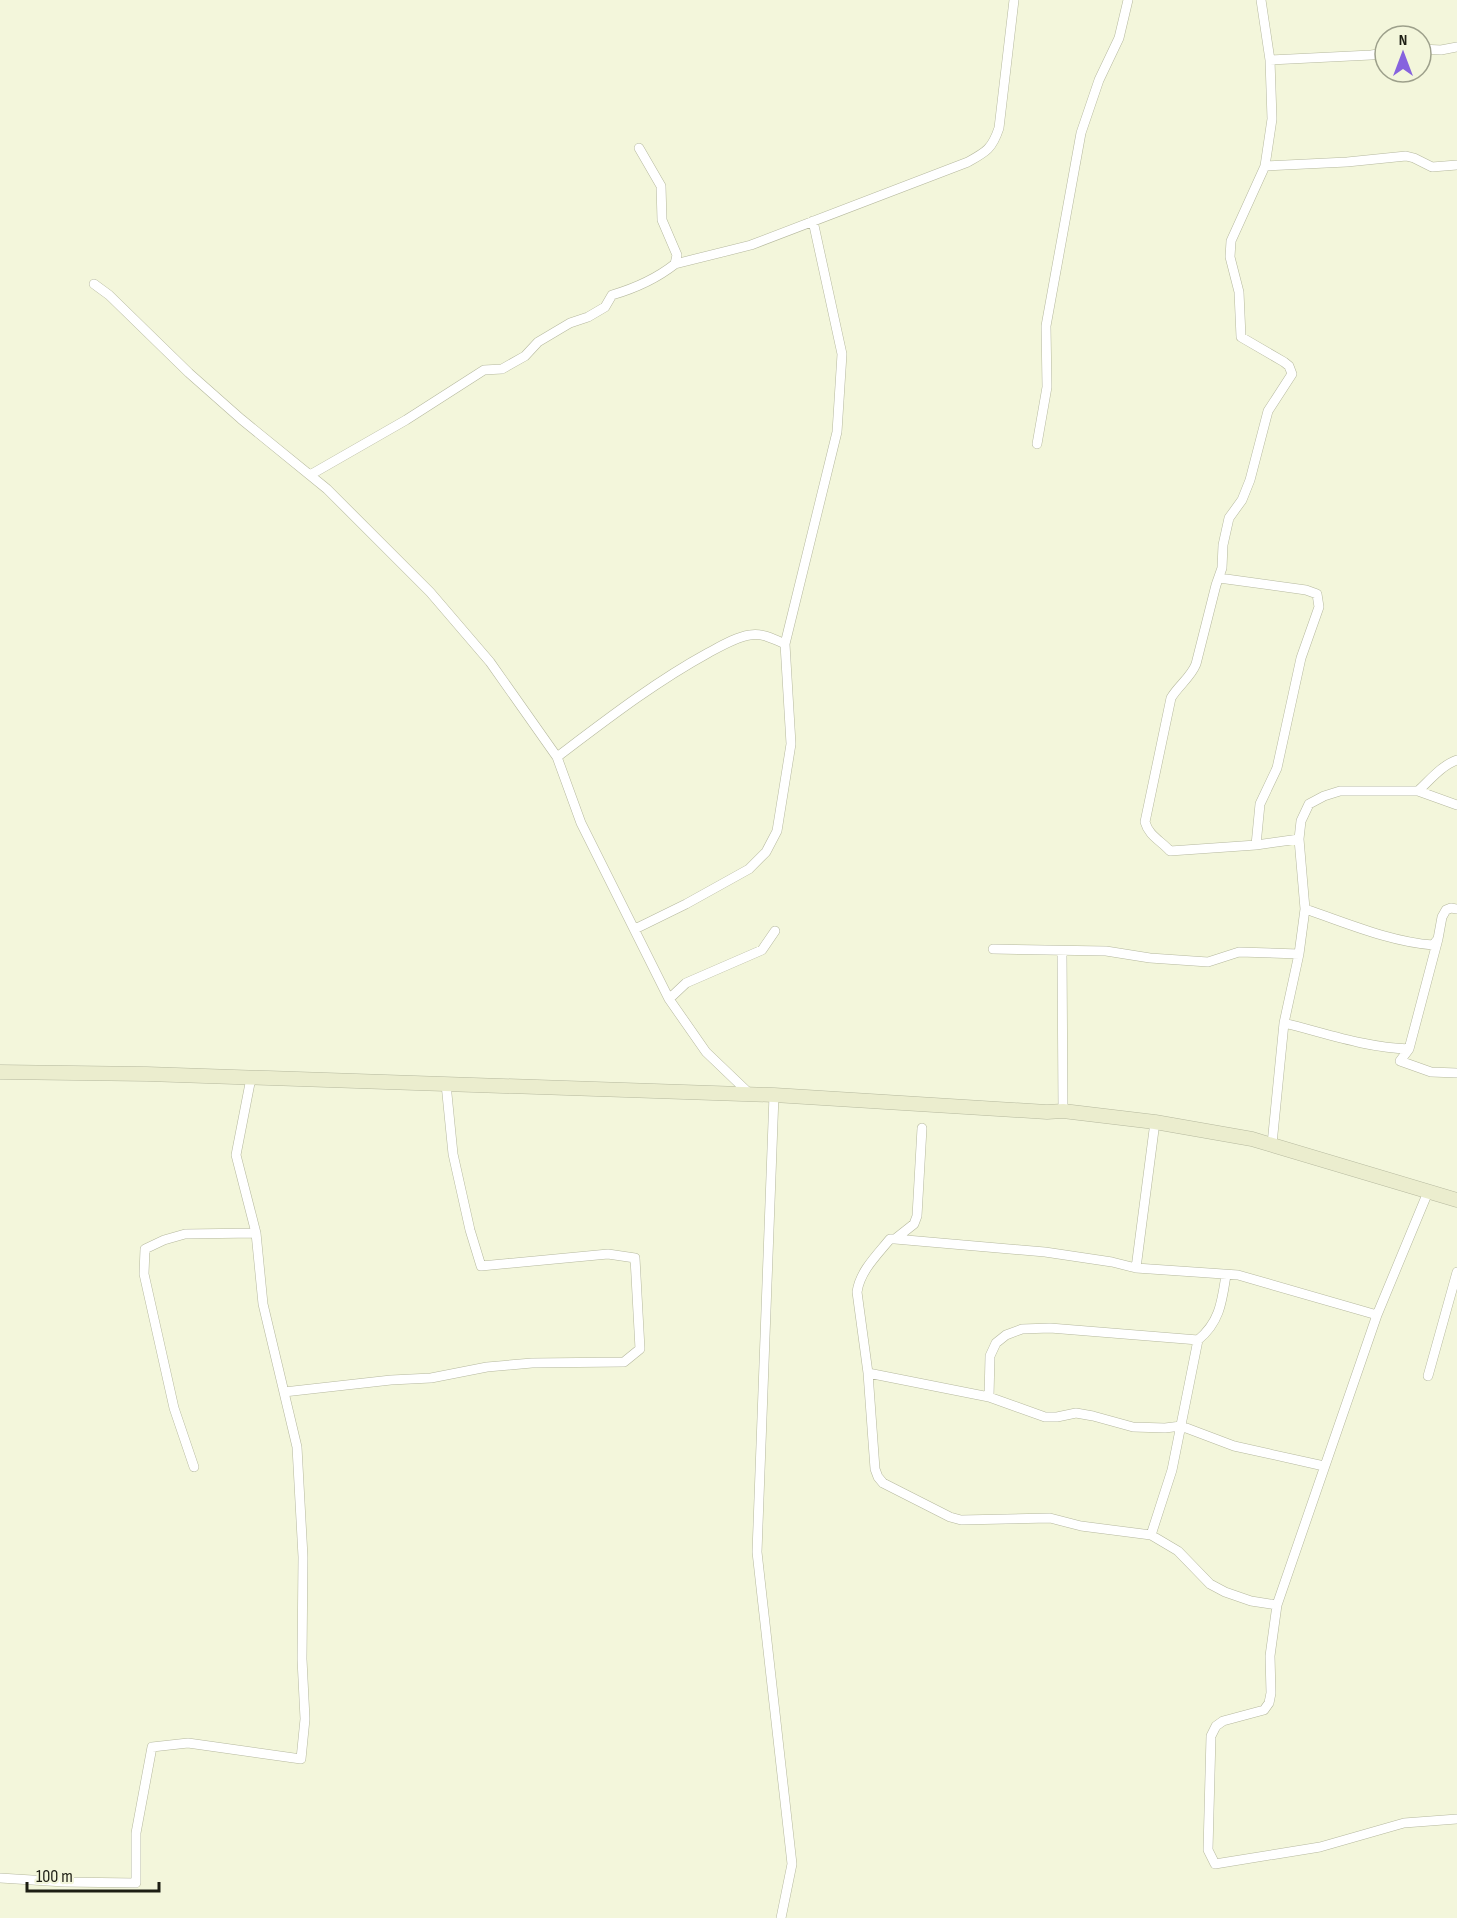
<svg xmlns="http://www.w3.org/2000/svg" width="1457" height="1918" font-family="'Sofia Sans Condensed',sans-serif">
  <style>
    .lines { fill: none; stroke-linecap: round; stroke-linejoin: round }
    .minor-casing { stroke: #b5b89e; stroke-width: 10 }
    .secondary-casing { stroke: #b5b89e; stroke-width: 15 }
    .minor { stroke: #fff; stroke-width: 9 }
    .secondary { stroke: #ebedce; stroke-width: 14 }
  </style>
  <rect width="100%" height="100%" fill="#f3f6db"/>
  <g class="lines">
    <g class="minor-casing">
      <path id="minor" d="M1261 0 1270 60 1272 119 1265 166 1231 241 1230 257 1239 292 1241 337 1284 362 1289 366 1292 374 1268 411 1250 480 1242 500 1229 518 1223 545 1222 568 1216 585 1196 664C1191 677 1178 686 1171 698L1145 822C1149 836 1160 840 1170 851L1256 845 1299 839
        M1421 49 1441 50 1457 47
        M1270 60 1371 55 1385 53
        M1265 166 1347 162 1406 156 1414 158 1432 167 1457 165
        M675 264 751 245 968 162C986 152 992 149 999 128L1014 0
        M94 284 109 295 189 373 241 419 327 489 430 592 490 662 557 757 581 823 669 999 706 1052 751 1095
        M1037 444 1047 387 1046 326 1081 133 1099 80 1119 38 1128 0
        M310 475 406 420 484 370 502 369 525 356 538 342 570 323 588 317 605 307 612 295C636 288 656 279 675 264L677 255 662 220 661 186 639 148
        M1219 578 1306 590 1317 594 1319 607 1301 658 1277 768 1260 804 1256 845
        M557 757C606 720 655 682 708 653 721 646 736 637 750 635 763 633 774 639 785 644
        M1418 791C1429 781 1442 765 1457 760
        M1305 909C1347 923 1390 942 1433 945L1438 939
        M635 929 686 904 749 869 766 852 777 831 791 744 785 644 837 432 842 354 813 221
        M993 949 1106 951 1150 958 1208 962 1239 952 1299 954
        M1062 951 1063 1111
        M669 999 686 983 762 950 775 931
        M1284 1023C1325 1033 1367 1048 1409 1049L1400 1061 1431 1072 1457 1073
        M1409 1049 1438 939 1442 917 1446 910 1451 908 1457 909
        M774 1095 757 1552 792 1864 781 1918
        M922 1128 917 1216 914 1224 895 1239H890C877 1255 860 1271 857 1292L868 1373 875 1469 878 1477 883 1483 950 1517 961 1520 1050 1518 1081 1526 1151 1535 1178 1551 1210 1584 1225 1592 1251 1601 1277 1605
        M1272 1144 1284 1023 1299 954 1305 909 1299 839 1301 821 1309 804 1324 796 1340 791H1418L1457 805
        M1428 1192 1377 1315 1277 1605 1270 1656 1271 1693 1269 1703 1264 1710 1223 1721 1216 1726 1211 1736 1208 1850 1215 1864 1320 1847 1404 1823 1457 1819
        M895 1239 1045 1252 1112 1262 1136 1268 1238 1275 1377 1315
        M1136 1268 1155 1122
        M868 1373 989 1397 1045 1417H1057L1076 1413 1093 1416 1133 1427 1165 1428 1181 1426 1234 1446 1324 1466
        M1428 1376 1457 1272
        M284 1392 391 1380 431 1378 487 1367 532 1363 624 1362 640 1349 635 1258 608 1254 481 1266 470 1230 453 1154 446 1084
        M989 1397 990 1356 996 1343 1006 1335 1022 1329 1050 1328 1198 1340C1220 1322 1222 1301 1226 1275
        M194 1467 174 1408 144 1274 145 1249 164 1240 185 1234 256 1233
        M1151 1535 1172 1470 1198 1340
        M0 1878 64 1882 136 1883V1833L152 1747 188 1743 301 1759 305 1719 302 1659 303 1557 297 1447 263 1304 256 1233 236 1155 251 1078"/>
    </g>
    <g class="secondary-casing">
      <path id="secondary" d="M0 1072 147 1074 774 1095 1047 1112 1063 1111 1155 1122 1252 1139 1457 1200"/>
    </g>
    <use href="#minor" class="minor"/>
    <use href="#secondary" class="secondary"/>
  </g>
  <g transform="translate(1403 54)"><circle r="28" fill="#f3f6db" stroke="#9da08b" stroke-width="1.5"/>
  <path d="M0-4.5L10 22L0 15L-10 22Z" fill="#8663de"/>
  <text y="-9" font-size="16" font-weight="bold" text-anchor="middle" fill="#1d1e14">N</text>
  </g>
  <path d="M27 1882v9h132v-9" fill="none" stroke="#1d1e14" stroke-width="3"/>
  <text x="36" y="1882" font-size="18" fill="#1d1e14" stroke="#f3f6db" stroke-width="4.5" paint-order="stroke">100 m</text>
</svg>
